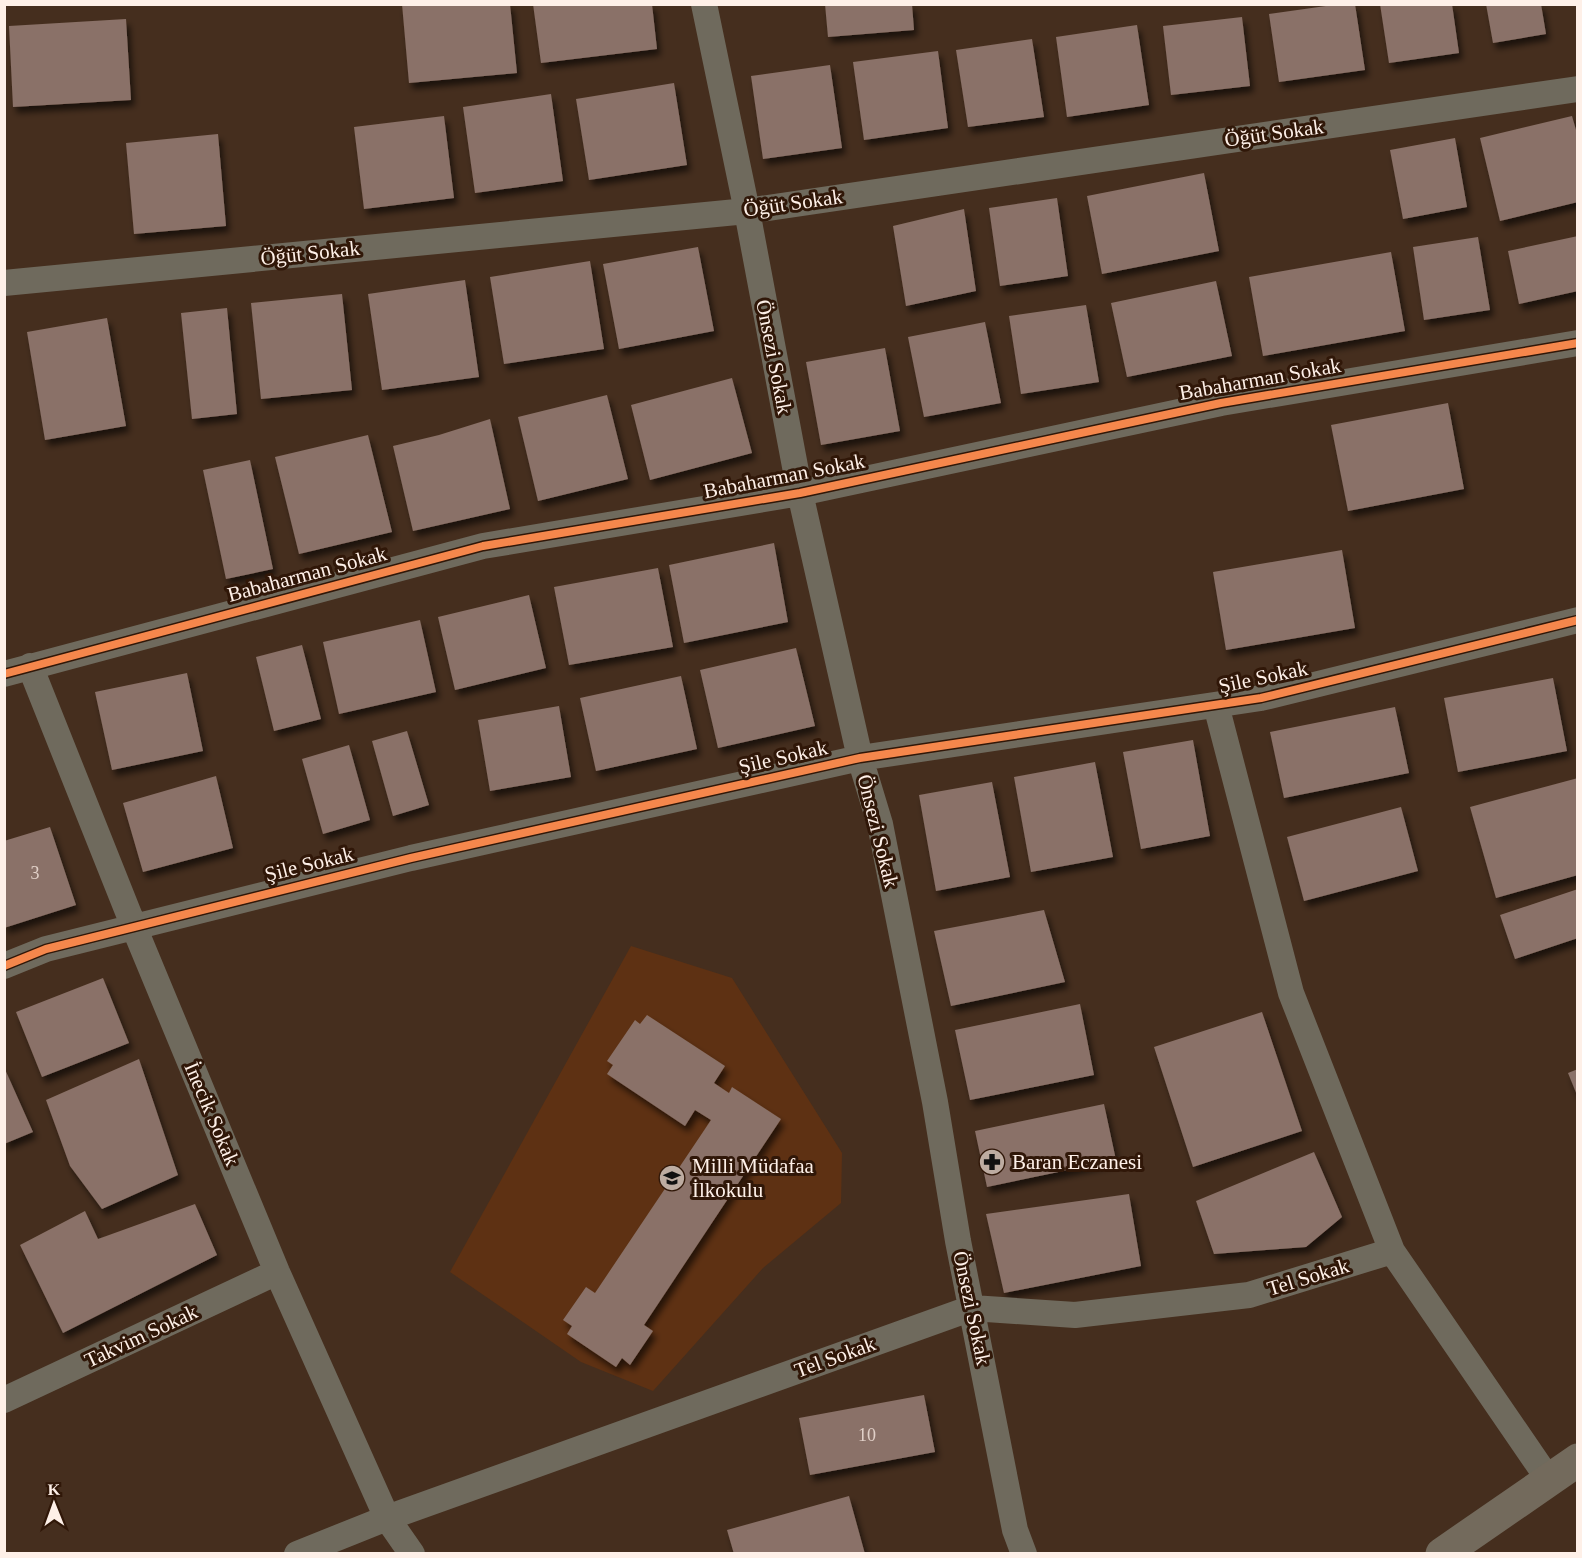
<svg xmlns="http://www.w3.org/2000/svg" width="1582" height="1558" font-family="Georgia,serif">
  <style>
    .built { fill: #5e3113 }
    .building { fill: #8a7167; filter: url(#shadow) }
    .lines { fill: none; stroke-linecap: round; stroke-linejoin: round }
    .street { stroke: #6f6a5d; stroke-width: 26 }
    .secondary { stroke: #736a5c; stroke-width: 33 }
    .cycleway-casing { stroke: #301708; stroke-width: 11 }
    .cycleway { stroke: #f5874c; stroke-width: 8 }
    .labels { text-anchor: middle; dominant-baseline: central; stroke-width: 6; stroke-linejoin: round; paint-order: stroke }
    .number-label { font-size: 18px; fill: #e1d0c8 }
    .street-label { font-size: 21px; fill: #fef0e8; stroke: #301708 }
    .poi-label { font-size: 21px; fill: #fef0e8; stroke: #301708; text-anchor: start }
  </style>
  <defs>
    <filter id="shadow"><feDropShadow dx="3.5" dy="6" stdDeviation="3" flood-color="#0009"/></filter>
  </defs>
  <rect width="100%" height="100%" fill="#452e1e"/>
  <path class="built" d="M631 946 732 978 842 1153 841 1203 763 1268 653 1391 581 1362 450 1272Z"/>
  <path class="building" d="M402 4H510L517 73 409 83Z
    M533 4H652L657 49 541 63Z
    M825 4H912L914 30 828 37Z
    M1340 4H1355L1365 70 1279 82 1269 14Z
    M1380 4H1452L1459 53 1389 63Z
    M1486 4H1541L1546 34 1493 43Z
    M1242 17 1250 86 1171 95 1163 26Z
    M126 19 131 100 13 107 9 26Z
    M1137 25 1149 105 1067 117 1056 37Z
    M1032 39 1044 117 968 127 956 50Z
    M938 51 948 128 864 140 853 62Z
    M830 65 842 148 763 159 751 76Z
    M674 83 687 165 589 180 576 99Z
    M551 94 563 181 475 193 463 107Z
    M444 116 454 198 364 209 354 127Z
    M1572 116 1578 137V202L1500 221 1480 138Z
    M218 134 226 226 134 234 126 143Z
    M1455 138 1467 207 1403 219 1390 150Z
    M1204 173 1219 251 1102 274 1087 196Z
    M1057 198 1068 276 1000 286 989 208Z
    M964 209 976 291 906 306 893 226Z
    M1578 236V291L1519 304 1508 251Z
    M1478 237 1490 310 1424 320 1413 247Z
    M698 247 714 331 619 349 603 264Z
    M1391 252 1405 331 1263 356 1249 277Z
    M590 261 604 349 504 364 490 277Z
    M465 280 479 377 382 390 368 294Z
    M1216 281 1232 356 1127 377 1111 303Z
    M342 294 352 390 261 399 251 303Z
    M1086 305 1099 382 1021 394 1009 316Z
    M227 308 237 414 192 419 181 313Z
    M107 318 126 426 45 440 27 332Z
    M985 322 1001 403 924 417 908 337Z
    M885 348 900 431 821 445 806 362Z
    M732 378 752 453 650 480 631 405Z
    M607 395 628 479 538 501 518 417Z
    M1448 403 1464 489 1348 511 1331 425Z
    M490 419 510 509 413 531 393 446 439 435Z
    M368 435 392 532 299 554 275 457Z
    M250 460 273 569 226 579 203 470Z
    M774 543 788 622 684 643 669 565Z
    M1342 550 1355 628 1226 650 1213 572Z
    M658 568 673 647 569 665 554 587Z
    M529 595 546 668 455 690 438 617Z
    M420 620 436 692 339 714 323 642Z
    M302 645 321 719 274 731 256 657Z
    M796 648 815 726 718 748 700 670Z
    M187 673 203 751 112 770 95 692Z
    M681 676 697 749 596 771 580 698Z
    M1553 678 1567 751 1458 772 1444 698Z
    M559 706 571 777 490 791 478 720Z
    M1395 707 1409 773 1284 798 1270 732Z
    M407 731 429 805 393 816 372 741Z
    M1193 740 1210 836 1141 849 1123 752Z
    M349 745 370 820 323 834 302 759Z
    M1095 762 1113 857 1031 872 1014 777Z
    M216 776 233 848 143 872 123 803Z
    M1578 778V875L1496 898 1470 807Z
    M992 782 1010 877 936 891 919 795Z
    M1401 807 1418 871 1304 901 1287 837Z
    M50 827 76 905 4 928V841Z
    M1578 889V938L1515 959 1500 915Z
    M1044 910 1065 982 951 1006 934 931Z
    M103 978 129 1043 42 1077 16 1012Z
    M1080 1004 1094 1075 970 1100 955 1030Z
    M1262 1012 1302 1131 1193 1167 1154 1047Z
    M647 1015 725 1066 714 1083 729 1093 732 1087 781 1119 644 1325 653 1331 630 1365 622 1358 616 1367 567 1334 572 1326 563 1320 586 1287 595 1293 711 1120 695 1110 685 1126 607 1074 613 1065 607 1061 635 1020 640 1024Z
    M139 1059 178 1175 102 1209 70 1166 46 1100Z
    M4 1067 33 1132 4 1144Z
    M1578 1069V1095H1577L1568 1073Z
    M1104 1104 1116 1160 987 1187 975 1131Z
    M1314 1152 1342 1217 1306 1247 1214 1254 1196 1201Z
    M1129 1194 1141 1266 1004 1293 986 1214Z
    M195 1204 217 1255 63 1333 20 1245 85 1211 98 1239Z
    M924 1395 935 1452 810 1475 799 1418Z
    M849 1496 865 1554H734L727 1530Z"/>
  <g class="lines">
    <path class="street" d="M704 4 747 211 800 493 860 758 880 824 935 1102 958 1241 1015 1530 1024 1554
      M4 283 747 211 1578 89
      M30 666 134 927 277 1272 387 1518 412 1554
      M4 674 483 546 800 493 1221 403 1578 343
      M1216 705 1291 993 1392 1251 1549 1480
      M4 966 46 949 411 858 860 758 1261 698 1578 620
      M4 1400 277 1272
      M297 1554 387 1518 972 1308 1075 1315 1249 1295 1392 1251"/>
    <path class="secondary" d="M1442 1554 1578 1460"/>
    <g class="cycleway-casing">
      <path id="cycleway" d="M4 674 483 546 800 493 1221 403 1578 343
        M4 966 46 949 411 858 860 758 1261 698 1578 620"/>
    </g>
    <use href="#cycleway" class="cycleway"/>
  </g>
  <defs>
    <g id="pharmacy-disc" transform="scale(1.35)"><circle r="9.5" fill="#bdaca1" stroke="#301708"/><path d="M-2-6h4v4h4v4h-4v4h-4v-4h-4v-4h4Z" fill="#111"/></g>
    <g id="school-disc" transform="scale(1.35)"><circle r="9.5" fill="#bdaca1" stroke="#301708"/><path d="M0-5L7-2L0 1L-7-2ZM-4 1L0 2.5L4 1V4Q0 6-4 4Z" fill="#111"/></g>
  </defs>
  <g fill-rule="evenodd">
    <use href="#pharmacy-disc" x="992" y="1162"/>
    <use href="#school-disc" x="672" y="1178"/>
  </g>
  <g class="labels">
    <g class="number-label">
      <text x="35" y="873">3</text>
      <text x="867" y="1435">10</text>
    </g>
    <g class="street-label">
      <text transform="translate(1274 133) rotate(-8)">Öğüt Sokak</text>
      <text transform="translate(793 203) rotate(-8)">Öğüt Sokak</text>
      <text transform="translate(310 253) rotate(-6)">Öğüt Sokak</text>
      <text transform="translate(774 357) rotate(79)">Önsezi Sokak</text>
      <text transform="translate(1260 379) rotate(-10)">Babaharman Sokak</text>
      <text transform="translate(784 476) rotate(-11)">Babaharman Sokak</text>
      <text transform="translate(307 574) rotate(-15)">Babaharman Sokak</text>
      <text transform="translate(1263 677) rotate(-12)">Şile Sokak</text>
      <text transform="translate(783 757) rotate(-13)">Şile Sokak</text>
      <text transform="translate(878 831) rotate(76)">Önsezi Sokak</text>
      <text transform="translate(309 864) rotate(-14)">Şile Sokak</text>
      <text transform="translate(212 1114) rotate(67)">İnecik Sokak</text>
      <text transform="translate(1308 1277) rotate(-17)">Tel Sokak</text>
      <text transform="translate(972 1308) rotate(78)">Önsezi Sokak</text>
      <text transform="translate(141 1336) rotate(-25)">Takvim Sokak</text>
      <text transform="translate(835 1357) rotate(-20)">Tel Sokak</text>
    </g>
    <g class="poi-label">
      <text x="1012" y="1162">Baran Eczanesi</text>
      <text x="692" y="1166">Milli Müdafaa<tspan x="692" dy="24">İlkokulu</tspan></text>
    </g>
  </g>
  <rect width="1582" height="1558" fill="none" stroke="#fef0e8" stroke-width="12"/>
  <g transform="translate(54 1504) rotate(359)" stroke="#301708" stroke-width="4.5" paint-order="stroke">
  <path d="M0-4.5L10 22L0 15L-10 22Z" fill="#fef0e8"/>
  <text y="-9" font-size="16" font-weight="bold" text-anchor="middle" fill="#fef0e8">K</text>
  </g>
</svg>
